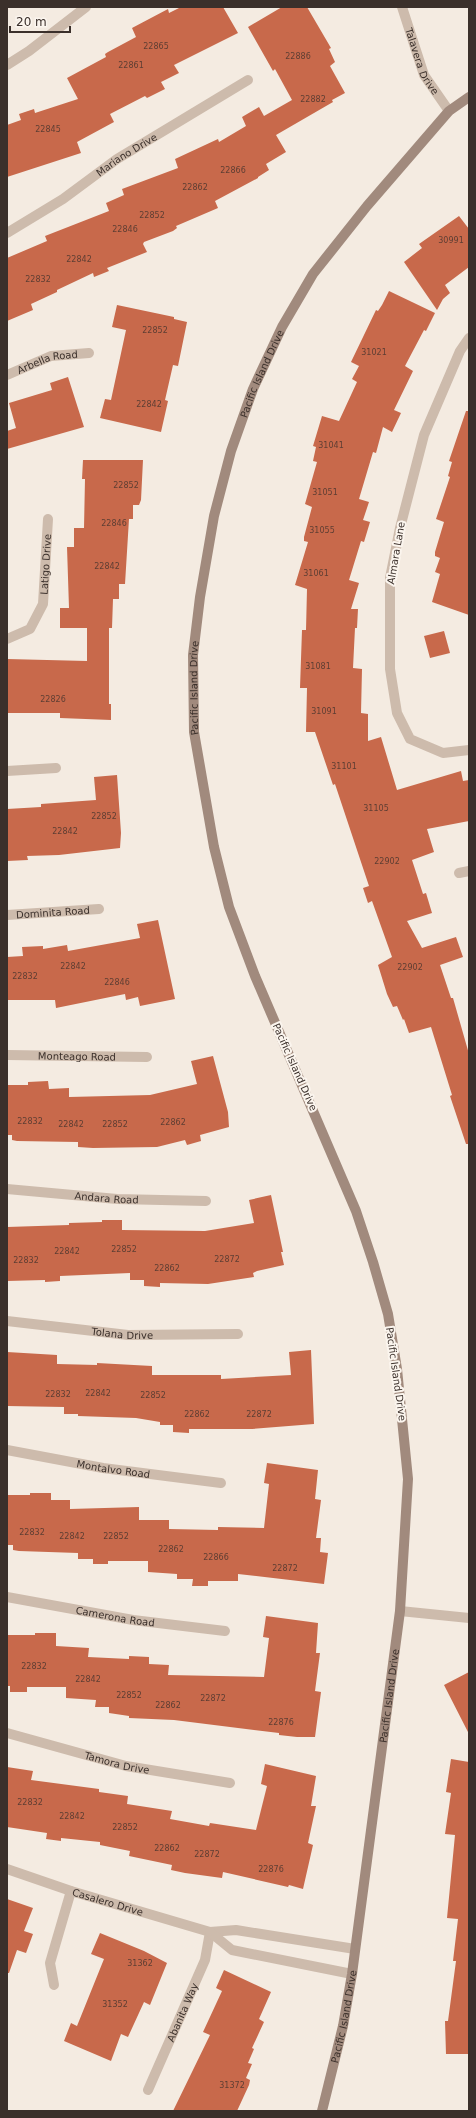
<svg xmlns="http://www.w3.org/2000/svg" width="476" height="2118" font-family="'DejaVu Sans',sans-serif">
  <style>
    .building { fill: #c8694b }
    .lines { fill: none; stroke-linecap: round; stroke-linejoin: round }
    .minor { stroke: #cdbbac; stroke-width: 10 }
    .tertiary { stroke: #cdbbac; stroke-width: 10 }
    .secondary { stroke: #a18a7d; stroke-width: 10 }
    .labels { text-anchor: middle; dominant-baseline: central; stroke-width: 4; stroke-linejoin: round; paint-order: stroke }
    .number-label { font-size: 8px; fill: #5e3e33 }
    .street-label { font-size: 10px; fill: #3b302b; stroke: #fbf5ee }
  </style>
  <rect width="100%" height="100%" fill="#f4ebe1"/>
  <path class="building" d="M181 7H223L238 33 174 65 179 73 161 82 165 89 147 98 145 96 110 114 114 122 77 142 81 153 7 177V125L21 120 19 114 34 109 35 113 78 99 67 78 106 57 105 54 108 52 136 37 132 28 168 9 169 13Z
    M282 7H307L331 48 329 49 335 62 330 66 345 93 332 100 333 102 276 135 286 152 266 164 269 170 258 177V178L215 201 218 208 176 226 177 228 173 231 144 242 143 244 147 252 107 268 109 271 94 277 93 273 57 290V292L31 304 33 310 7 321V258L47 241 45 236 109 211 106 203 124 195 122 189 178 168 175 159 218 139 219 142 246 126 242 117 259 107 264 116 292 100 275 69 273 71 248 27Z
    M459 216 469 229V267L445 285 450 293 443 299 437 310 404 262 422 248 419 244Z
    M389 291 435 313 426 331 424 330 405 366 413 371 394 410 401 413 392 432 383 427 376 453 373 452 359 499 369 502 363 520 370 522 364 542 361 541 349 580 359 583 351 609H358L357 628H355L353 668 362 669 361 713 368 714V741L381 737 397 790 461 771 463 781 469 780V821L427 829 434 852 412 860 423 894 426 893 432 913 407 921 422 948 456 937 463 957 440 965 451 998H453L469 1054V1144H466L450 1096 452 1095 431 1027 409 1033 404 1019 403 1020 397 1006 393 1007 387 994 378 965 392 957 372 901 368 903 363 888 369 886 335 784 333 785 315 732H306L307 688H300L302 630H306L307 589 295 585 308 542 304 541V537L312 507 305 504 317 462 313 461 316 447 313 446 322 416 339 421 357 382 352 379 359 366 351 362 376 310 378 311 382 305Z
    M117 305 174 317V319L187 322 178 366 173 365 165 400 168 401 161 432 100 418 105 399 111 400 126 330 112 327Z
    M68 377 84 427 7 449V431L16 428 9 403 52 390 50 383Z
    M466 411H469V615L432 602 440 574 435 572 440 558 435 556V552L444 522 436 519 450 477 448 476 452 462 449 461Z
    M83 460H143L141 500 139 505H133V519H129L125 584H119V599H113L112 628H109V704H111V720L60 718V713H7V659L87 661V628H60V608H69L67 547H74V528H84L85 479H82Z
    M444 631 450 653 430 658 424 636Z
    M117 775 121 833 120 848 59 855 27 856 28 860 7 861V809L41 807V804L96 800 94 777Z
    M158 920 175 999 140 1006 138 997 126 1000 125 994 56 1008 55 1000H7V957L23 956 22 947 43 946V949L67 945 68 951 140 938 137 924Z
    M213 1056 228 1112 229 1127 200 1135 201 1141 187 1145 185 1140 157 1147 93 1148 78 1147V1142L17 1141 12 1140V1135H7V1085H28V1082L48 1081 49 1089 69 1088V1097L150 1095 197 1084 191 1061Z
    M271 1195 283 1252H281L284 1265 257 1271 253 1273 254 1277 208 1284 160 1283V1287L144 1286V1280H130V1273L60 1276V1281L45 1282V1280L7 1281V1227L69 1225V1223L102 1222V1220H122V1230L205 1231 254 1223 249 1200Z
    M311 1350 314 1424 252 1429H189V1433L173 1432V1425H160V1422L136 1418 78 1416V1414H64V1407L7 1406V1352L57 1355V1364L97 1365V1363L152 1366V1375H221V1379L291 1375 289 1352Z
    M267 1463 318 1470 315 1499 321 1500 316 1538H321L320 1552 328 1553 324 1584 238 1574V1581H208V1586H192L193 1579H177V1574L148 1572V1561H108V1564H93V1559H78V1553L19 1551 13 1550V1545H7V1495H30V1493H51V1500H70V1509L139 1507V1520H169V1529L218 1530V1527L264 1528 269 1484 264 1483Z
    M266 1616 318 1623 316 1653H320L315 1691 321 1692 315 1737H297L279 1735V1733L174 1720 129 1718V1716L109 1713V1707H95L96 1700 66 1698V1687H27V1692H10V1686H7V1635H35V1633H56V1646L89 1648 88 1657 129 1659V1656L149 1657V1664L169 1665 168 1675 264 1677 269 1638 263 1637Z
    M469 1672V1734L444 1685Z
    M451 1759 469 1762V2054H446L445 2021H448L456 1961H453L458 1919 447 1918 455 1835 445 1834 451 1793 446 1792Z
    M265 1764 316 1776 311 1806H316L308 1843 313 1845 303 1889 289 1885 288 1887 223 1872 222 1878 185 1873 171 1870 172 1865 129 1856 130 1851 100 1845V1842L61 1838V1841L46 1839 47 1833 7 1827V1767L33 1771 31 1780 99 1789V1792L128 1796 127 1804 172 1811 170 1819 209 1826 210 1823 256 1830 267 1786 261 1784Z
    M7 1899 33 1908 24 1931 33 1934 26 1953 17 1950 9 1973H7Z
    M100 1933 144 1951 167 1963 150 2005 144 2002 128 2037 121 2034 111 2061 64 2041 71 2023 77 2026 104 1959 91 1954Z
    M224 1970 271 1992 259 2019 264 2022 252 2048 254 2049 248 2063 252 2064 246 2078 250 2080 249 2085 237 2111H173L210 2035 203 2032 222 1991 216 1988Z"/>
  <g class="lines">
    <g class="minor">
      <path d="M7 65 29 51 86 7"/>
      <path id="s1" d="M7 233 63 199 117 159 248 80"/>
      <path d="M469 338 460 351 424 435 400 528 390 578V669L397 713 410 739 443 753 469 750"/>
      <path id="s2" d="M7 375 51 356 89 353"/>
      <path id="s3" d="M7 639 30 629 43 604 48 519"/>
      <path d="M7 771 56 768"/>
      <path d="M459 873 469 871"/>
      <path id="s4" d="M7 915 99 909"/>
      <path id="s5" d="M7 1055 147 1057"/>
      <path id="s6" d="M7 1189 117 1199 206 1201"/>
      <path id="s7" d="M7 1321 128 1335 238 1334"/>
      <path id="s8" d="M7 1450 103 1468 221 1483"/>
      <path id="s9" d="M7 1597 133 1620 225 1631"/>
      <path id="s10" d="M7 1733 126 1766 230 1783"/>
      <path d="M54 1985 50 1963 71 1891"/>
      <path id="s11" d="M148 2090 205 1960 210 1932"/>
    </g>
    <g class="tertiary">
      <path id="s12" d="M402 7 424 75 449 111"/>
      <path d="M400 1611 469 1618"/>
      <path id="s13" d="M7 1869 71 1891 210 1932 236 1930 355 1949"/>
      <path d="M210 1932 232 1950 352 1974"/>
    </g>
    <path class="secondary" id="s14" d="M322 2111 343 2026 352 1974 400 1611 408 1479 397 1369 388 1314 373 1262 356 1211 255 976 229 907 214 847 194 732 193 655 200 597 214 516 231 451 253 389 282 327 313 274 367 206 449 111 469 97"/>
  </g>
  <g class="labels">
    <g class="number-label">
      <text x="156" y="46">22865</text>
      <text x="298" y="56">22886</text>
      <text x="131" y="65">22861</text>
      <text x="313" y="99">22882</text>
      <text x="48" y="129">22845</text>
      <text x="233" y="170">22866</text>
      <text x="195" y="187">22862</text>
      <text x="152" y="215">22852</text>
      <text x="125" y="229">22846</text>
      <text x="451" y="240">30991</text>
      <text x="79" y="259">22842</text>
      <text x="38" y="279">22832</text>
      <text x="155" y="330">22852</text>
      <text x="374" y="352">31021</text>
      <text x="149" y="404">22842</text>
      <text x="331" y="445">31041</text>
      <text x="126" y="485">22852</text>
      <text x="325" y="492">31051</text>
      <text x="114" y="523">22846</text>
      <text x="322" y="530">31055</text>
      <text x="107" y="566">22842</text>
      <text x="316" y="573">31061</text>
      <text x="318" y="666">31081</text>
      <text x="53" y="699">22826</text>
      <text x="324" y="711">31091</text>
      <text x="344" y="766">31101</text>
      <text x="376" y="808">31105</text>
      <text x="104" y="816">22852</text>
      <text x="65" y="831">22842</text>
      <text x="387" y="861">22902</text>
      <text x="73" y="966">22842</text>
      <text x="410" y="967">22902</text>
      <text x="25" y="976">22832</text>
      <text x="117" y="982">22846</text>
      <text x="30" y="1121">22832</text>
      <text x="173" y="1122">22862</text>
      <text x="71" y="1124">22842</text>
      <text x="115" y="1124">22852</text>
      <text x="124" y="1249">22852</text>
      <text x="67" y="1251">22842</text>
      <text x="227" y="1259">22872</text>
      <text x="26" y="1260">22832</text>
      <text x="167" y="1268">22862</text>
      <text x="98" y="1393">22842</text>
      <text x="58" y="1394">22832</text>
      <text x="153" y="1395">22852</text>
      <text x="197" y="1414">22862</text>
      <text x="259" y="1414">22872</text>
      <text x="32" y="1532">22832</text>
      <text x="72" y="1536">22842</text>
      <text x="116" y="1536">22852</text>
      <text x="171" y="1549">22862</text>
      <text x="216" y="1557">22866</text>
      <text x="285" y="1568">22872</text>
      <text x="34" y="1666">22832</text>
      <text x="88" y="1679">22842</text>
      <text x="129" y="1695">22852</text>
      <text x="213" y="1698">22872</text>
      <text x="168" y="1705">22862</text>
      <text x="281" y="1722">22876</text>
      <text x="30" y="1802">22832</text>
      <text x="72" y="1816">22842</text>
      <text x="125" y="1827">22852</text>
      <text x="167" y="1848">22862</text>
      <text x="207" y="1854">22872</text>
      <text x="271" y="1869">22876</text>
      <text x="140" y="1963">31362</text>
      <text x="115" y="2004">31352</text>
      <text x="232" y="2085">31372</text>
    </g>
    <g class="street-label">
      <text stroke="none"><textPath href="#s12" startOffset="58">Talavera Drive</textPath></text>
      <text stroke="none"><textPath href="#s1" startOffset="143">Mariano Drive</textPath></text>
      <text stroke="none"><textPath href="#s2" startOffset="43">Arbella Road</textPath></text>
      <text stroke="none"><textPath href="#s14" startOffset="1789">Pacific Island Drive</textPath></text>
      <text transform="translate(396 553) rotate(-80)">Almara Lane</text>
      <text stroke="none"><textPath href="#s3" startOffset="93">Latigo Drive</textPath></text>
      <text stroke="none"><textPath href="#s14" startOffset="1465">Pacific Island Drive</textPath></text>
      <text stroke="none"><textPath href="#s4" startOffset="46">Dominita Road</textPath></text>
      <text stroke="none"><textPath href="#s5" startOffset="70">Monteago Road</textPath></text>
      <text transform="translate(295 1067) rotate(66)">Pacific Island Drive</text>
      <text stroke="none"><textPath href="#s6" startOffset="100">Andara Road</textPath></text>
      <text stroke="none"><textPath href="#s7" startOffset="116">Tolana Drive</textPath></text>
      <text transform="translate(396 1374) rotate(82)">Pacific Island Drive</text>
      <text stroke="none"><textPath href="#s8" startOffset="108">Montalvo Road</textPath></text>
      <text stroke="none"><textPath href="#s9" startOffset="110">Camerona Road</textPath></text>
      <text stroke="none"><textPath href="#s14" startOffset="421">Pacific Island Drive</textPath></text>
      <text stroke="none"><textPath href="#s10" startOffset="114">Tamora Drive</textPath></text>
      <text stroke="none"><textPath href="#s13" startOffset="106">Casalero Drive</textPath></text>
      <text stroke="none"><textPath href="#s11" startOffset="85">Abanita Way</textPath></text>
      <text stroke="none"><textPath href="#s14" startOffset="97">Pacific Island Drive</textPath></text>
    </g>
  </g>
  <rect width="476" height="2118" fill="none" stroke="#3b302b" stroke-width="16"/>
  <path d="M10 26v6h60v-6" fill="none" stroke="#3b302b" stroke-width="2"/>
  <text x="16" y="26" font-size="12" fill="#3b302b" stroke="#fbf5ee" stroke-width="3" paint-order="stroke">20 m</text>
</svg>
